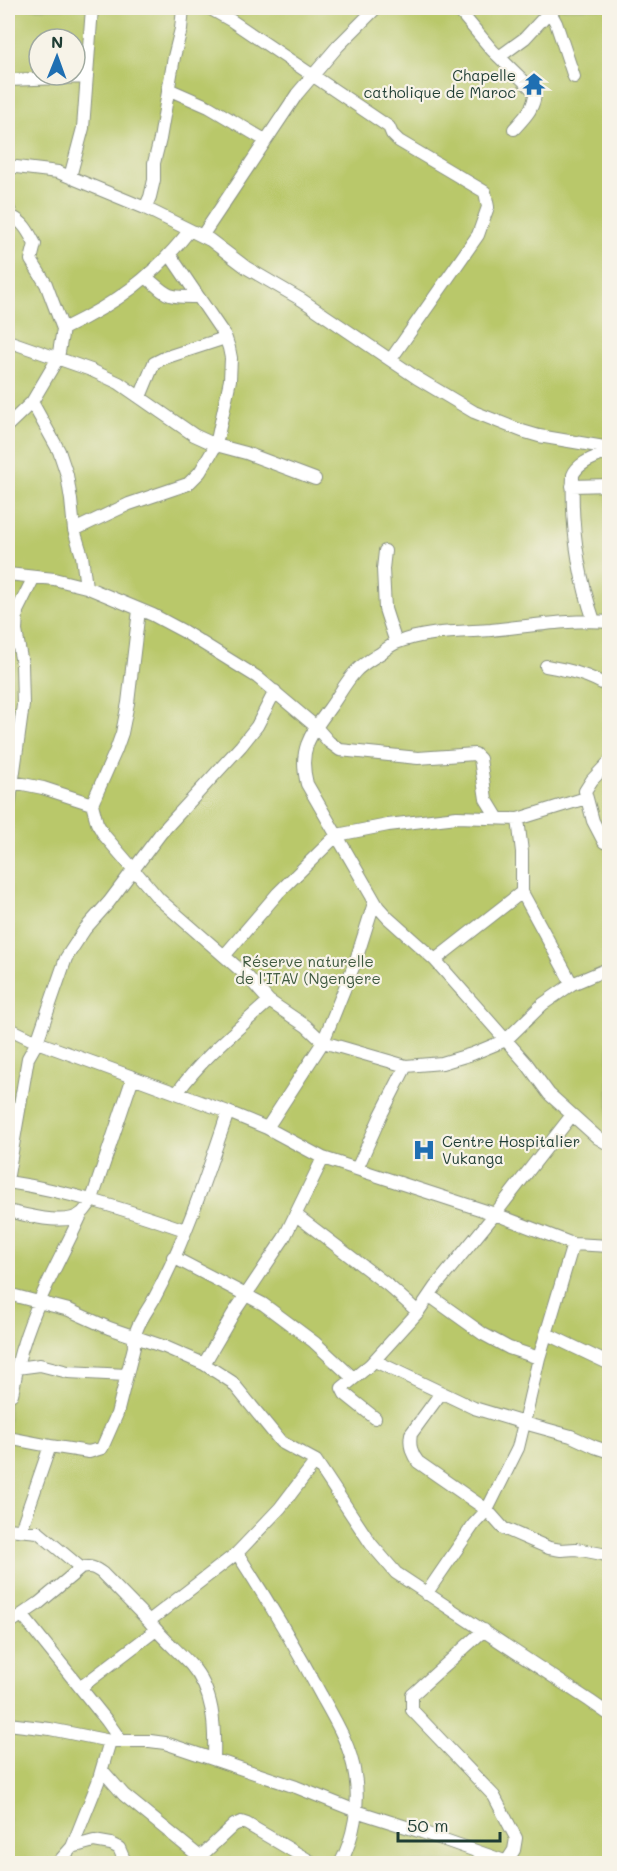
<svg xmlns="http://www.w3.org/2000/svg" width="617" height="1871" font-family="Mali,sans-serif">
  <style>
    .green { fill: #b9c86a; stroke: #6c824f; stroke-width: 1.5; fill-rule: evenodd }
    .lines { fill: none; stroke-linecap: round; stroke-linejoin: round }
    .minor-casing { stroke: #88907f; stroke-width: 14 }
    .minor { stroke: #fff; stroke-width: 12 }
    .labels { text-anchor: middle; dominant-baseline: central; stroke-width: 4.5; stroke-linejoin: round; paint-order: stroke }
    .poi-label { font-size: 15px; fill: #1f3d34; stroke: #f7f3e8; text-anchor: end }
    .park-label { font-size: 15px; fill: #3e593f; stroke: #f7f3e8 }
  </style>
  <rect width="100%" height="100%" fill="#f7f3e8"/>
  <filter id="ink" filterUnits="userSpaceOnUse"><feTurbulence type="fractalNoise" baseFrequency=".0167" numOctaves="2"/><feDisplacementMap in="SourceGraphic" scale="12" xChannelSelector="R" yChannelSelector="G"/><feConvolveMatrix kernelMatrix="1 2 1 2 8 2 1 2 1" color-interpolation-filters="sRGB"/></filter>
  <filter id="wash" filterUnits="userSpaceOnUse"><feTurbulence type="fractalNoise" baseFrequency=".008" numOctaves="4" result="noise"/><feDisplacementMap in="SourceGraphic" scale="24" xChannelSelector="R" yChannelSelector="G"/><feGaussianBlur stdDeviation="1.35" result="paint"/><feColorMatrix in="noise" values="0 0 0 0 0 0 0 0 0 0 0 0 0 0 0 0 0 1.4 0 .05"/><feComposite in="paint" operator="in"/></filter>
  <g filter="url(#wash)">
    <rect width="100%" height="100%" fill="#f2e3ca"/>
    <path class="green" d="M8 8H609V1863H8ZM39 39H75V75H39Z"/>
  </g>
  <g filter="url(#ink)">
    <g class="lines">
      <g class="minor-casing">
        <path id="minor" d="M209 8 232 21 389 127 392 134 399 141 485 192 488 207 478 235 391 359
          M457 8 492 50 535 92C535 108 524 118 514 129
          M548 8 556 23 574 77
          M499 57 525 38 550 11
          M8 80 87 77
          M168 89 209 107 265 140
          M8 166 58 172 145 208 210 240 247 268 302 300 417 378 474 412 522 431 539 436 610 448
          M70 177 83 128 92 8
          M8 207 12 217C24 222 29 233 35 244L31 260 46 284 63 329 58 358 32 402 8 425
          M145 208 150 197 154 180V163L160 139 174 57 181 29 183 8
          M202 236 297 94 338 46 376 8
          M146 277C169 297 166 297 197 297
          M63 329C117 303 153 277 190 230
          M8 341 91 370 119 383 194 435 216 445 246 453 315 479
          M140 397 154 363 164 358 225 338
          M32 402 59 451 67 475 71 500 74 530 82 556 86 587
          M572 486 610 485
          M74 530 129 504 188 484 200 472 216 445 230 380 231 358 229 348 225 336 170 255
          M385 551 383 569 385 609 396 643
          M8 574 54 579 86 587 153 615 183 631 257 677 315 726 329 742 340 750 418 758 475 754 480 759 486 799 497 817
          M139 610 128 703 122 733 116 750 92 804 97 823 104 835 159 899 247 976 269 1001 306 1026 323 1042 406 1066 442 1063 472 1054 506 1040 543 1004 572 984 610 968
          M594 621C578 574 571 524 573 475 578 462 597 457 610 451
          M610 622C569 619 531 626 491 630 460 632 426 631 396 643 391 645 386 649 381 653 373 658 362 664 355 672 345 683 338 697 329 709 310 735 298 750 307 784L378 907 388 918 435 960 527 1064 549 1094 598 1138 610 1145
          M546 666C568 670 591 675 610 688
          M610 761 592 780 585 791 593 821 604 842 610 844
          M13 782 43 788 92 804
          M8 815 23 705 22 664 16 631 17 611 34 577
          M518 819 522 852V892L572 984
          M224 956 278 893 337 835 388 825 457 817 518 819 586 798
          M435 960 522 892
          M8 1028 37 1042 228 1112 267 1128 323 1158 495 1214 573 1244 610 1246
          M177 1093C202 1058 237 1030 269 1001
          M267 1128 323 1042 356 960 374 903
          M357 1169 381 1115 406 1066
          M8 1175 28 1058 37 1042 66 958 85 929 109 902 161 833 241 746 257 726 275 691
          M8 1182C68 1191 127 1210 185 1230
          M8 1211C26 1215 67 1227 82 1213 86 1210 88 1205 91 1202L133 1077
          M296 1215 389 1286 418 1312
          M573 1244 539 1358 524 1423 571 1436 595 1447 610 1452
          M173 1257 263 1304 314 1342 353 1378
          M8 1294 69 1310 109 1328 165 1347 204 1364 232 1382 281 1442 316 1461 371 1544 396 1573 590 1701 610 1715
          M430 1296 483 1334 509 1348 539 1358
          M547 1334 610 1364
          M375 1361 474 1408 524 1423 518 1448 487 1510 474 1524 426 1594
          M204 1364 233 1314 284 1238 323 1158
          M17 1368 40 1365 68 1372 126 1375
          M441 1393 411 1434C409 1445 411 1453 418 1462L487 1510 503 1528 549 1548 561 1550 576 1549 602 1554 610 1557
          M12 1394C16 1378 17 1361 23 1345 37 1299 61 1258 81 1215
          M375 1418 345 1394 342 1388 370 1365 418 1312 435 1287 495 1214 572 1115
          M8 1438 50 1446 21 1530
          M50 1446 89 1452 102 1448 117 1414 134 1347C132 1329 147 1312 155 1297 186 1239 207 1174 228 1112
          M8 1529 38 1532 81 1568
          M237 1553C267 1599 295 1646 321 1695 335 1720 351 1746 355 1775 360 1804 354 1838 340 1864
          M22 1615 107 1721 121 1741
          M149 1621C161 1637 177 1650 191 1665 214 1691 215 1726 214 1759
          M8 1624 39 1603 81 1568C90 1566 94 1567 102 1573L149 1621 237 1553 280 1508 316 1461
          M484 1630 412 1695V1710L494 1796 516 1838 514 1850 505 1864
          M81 1687 156 1630
          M8 1724 50 1729 110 1741H150L165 1743 296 1787 356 1811 422 1832 513 1864
          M102 1770 124 1795 200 1857 203 1863
          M72 1847 98 1782 110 1741
          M57 1864 72 1847 94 1841 111 1844 119 1848 126 1864
          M189 1864 200 1857 234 1825 241 1822 247 1824 315 1864"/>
      </g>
      <use href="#minor" class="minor"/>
    </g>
  </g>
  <defs>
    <g id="temple-bare" transform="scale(1.8)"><path d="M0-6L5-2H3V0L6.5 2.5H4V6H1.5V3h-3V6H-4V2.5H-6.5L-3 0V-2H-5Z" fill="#1f6fb2" stroke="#f7f3e8" stroke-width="2.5" paint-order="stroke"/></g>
    <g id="hospital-bare" transform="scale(1.8)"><path d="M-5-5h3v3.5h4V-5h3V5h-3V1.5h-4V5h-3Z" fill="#1f6fb2" stroke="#f7f3e8" stroke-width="2.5" paint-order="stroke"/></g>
  </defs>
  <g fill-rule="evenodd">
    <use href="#temple-bare" x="534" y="84"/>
    <use href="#hospital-bare" x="424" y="1150"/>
  </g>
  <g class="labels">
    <g class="poi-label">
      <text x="516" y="75">Chapelle<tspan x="516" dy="17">catholique de Maroc</tspan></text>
      <text x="442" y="1141" text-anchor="start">Centre Hospitalier<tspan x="442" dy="17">Vukanga</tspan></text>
    </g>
    <g class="park-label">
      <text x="308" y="961">Réserve naturelle<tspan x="308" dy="17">de l'ITAV (Ngengere</tspan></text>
    </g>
  </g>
  <rect width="617" height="1871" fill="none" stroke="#f7f3e8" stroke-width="30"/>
  <g transform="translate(57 57) rotate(1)"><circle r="28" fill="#f7f3e8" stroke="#a1aaa0" stroke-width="1.5"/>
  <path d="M0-4.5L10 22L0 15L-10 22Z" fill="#1f6fb2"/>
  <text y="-9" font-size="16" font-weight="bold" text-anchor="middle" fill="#1f3d34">N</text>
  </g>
  <path d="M398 1832v9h102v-9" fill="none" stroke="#1f3d34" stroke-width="3"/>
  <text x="407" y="1832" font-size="18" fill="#1f3d34" stroke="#f7f3e8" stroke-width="4.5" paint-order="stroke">50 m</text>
</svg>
